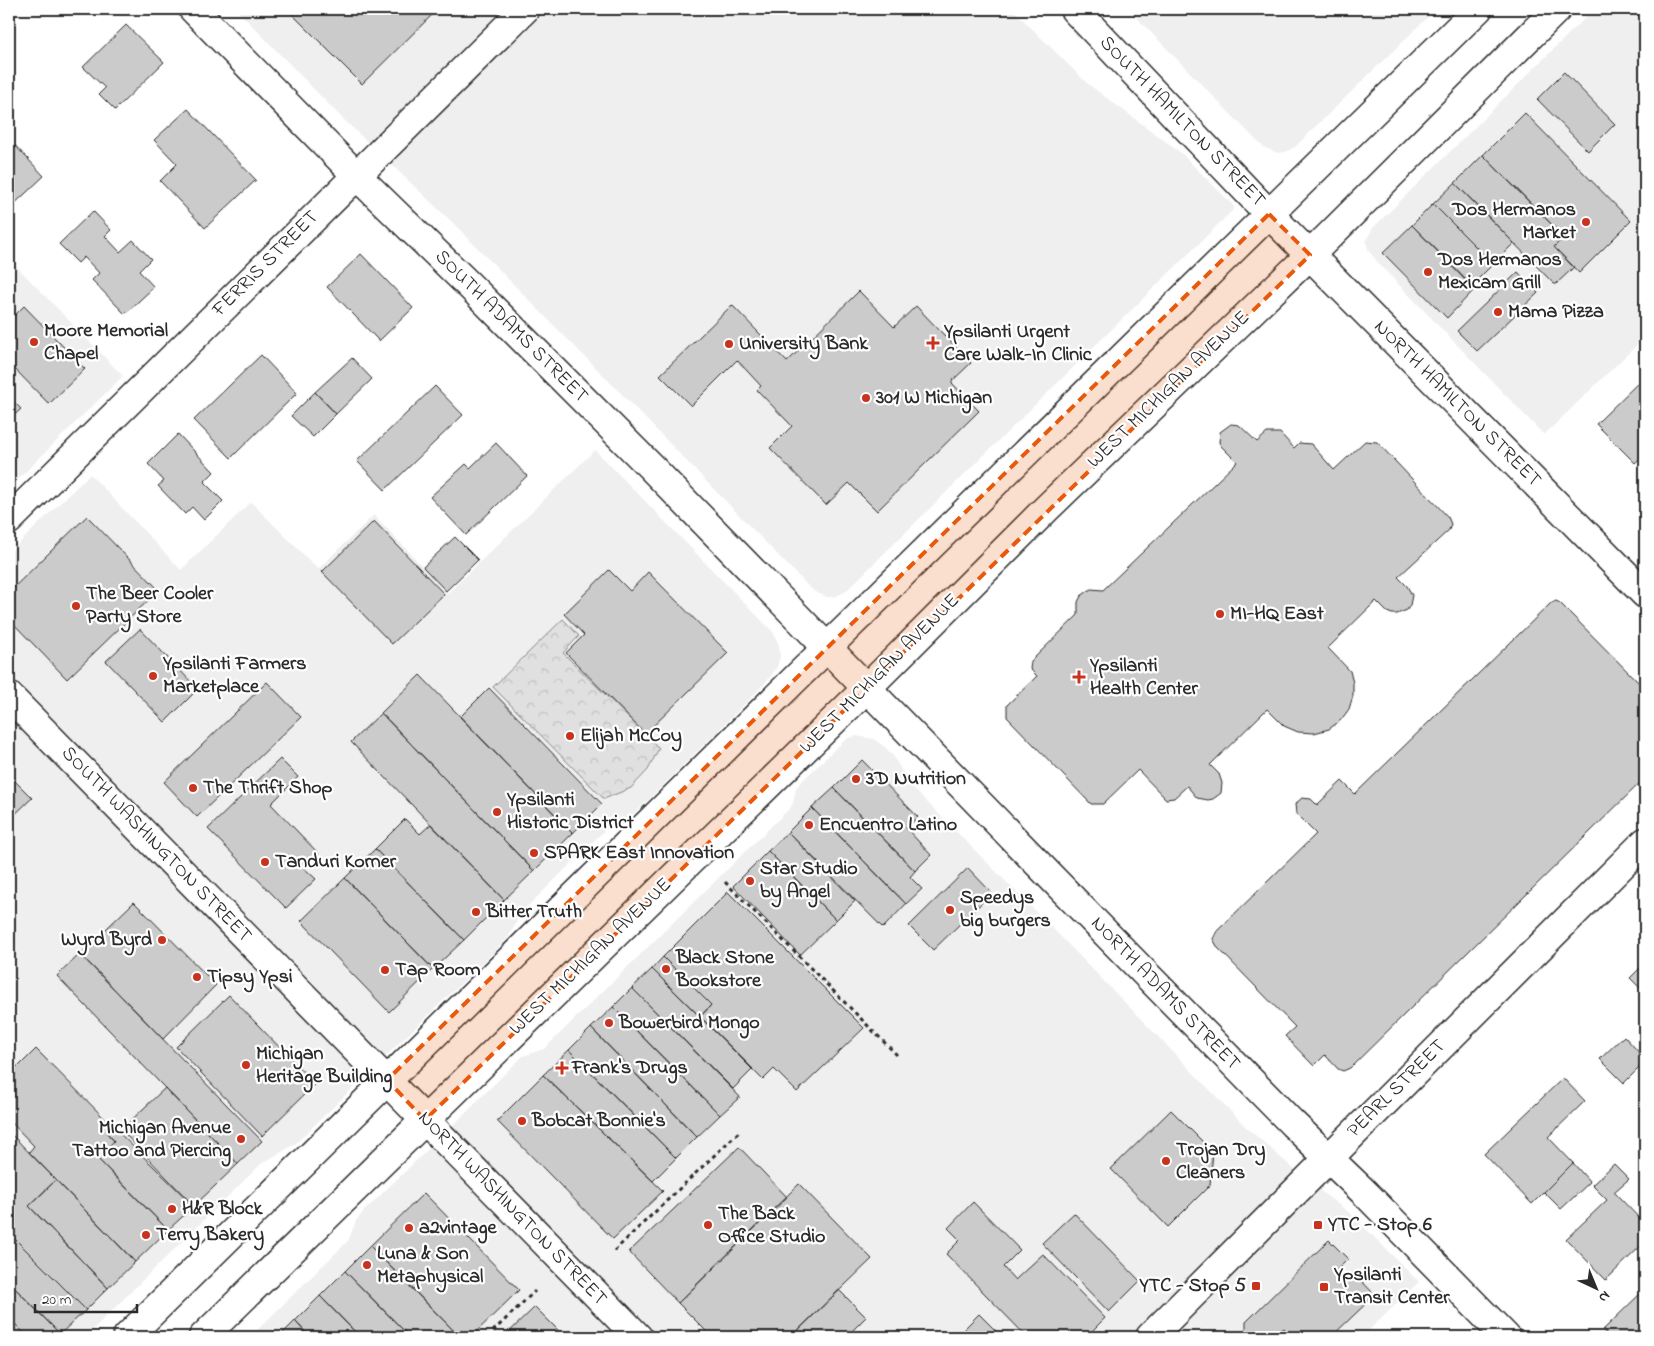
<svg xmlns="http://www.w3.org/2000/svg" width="1654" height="1346" font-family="'Indie Flower',sans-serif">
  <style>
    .built { fill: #efefef }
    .park { fill: url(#park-crowns); stroke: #868686 }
    .building { fill: #cbcbcb; stroke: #2b2b2b }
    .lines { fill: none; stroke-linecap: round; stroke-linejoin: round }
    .secondary-casing { stroke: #2b2b2b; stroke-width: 31 }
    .primary-casing { stroke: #2b2b2b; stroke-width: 31 }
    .path { stroke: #2b2b2b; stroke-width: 3; stroke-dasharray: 4 4; stroke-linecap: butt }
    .secondary { stroke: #fff; stroke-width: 28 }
    .primary { stroke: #fff; stroke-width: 28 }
    .marked { fill: #e8590c; fill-opacity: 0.2; stroke: #e8590c; stroke-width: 4; stroke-dasharray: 10 6; stroke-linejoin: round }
    .poi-dot { fill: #c8321e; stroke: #fff; stroke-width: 2 }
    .labels { text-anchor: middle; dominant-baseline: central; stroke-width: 4.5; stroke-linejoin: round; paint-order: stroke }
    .street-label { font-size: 20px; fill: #2b2b2b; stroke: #fff }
    .poi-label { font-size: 20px; font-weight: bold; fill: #2b2b2b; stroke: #fff; text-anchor: start }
  </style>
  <defs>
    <pattern id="park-crowns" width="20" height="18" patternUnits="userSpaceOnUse" patternTransform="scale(1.25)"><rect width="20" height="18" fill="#e0e0e0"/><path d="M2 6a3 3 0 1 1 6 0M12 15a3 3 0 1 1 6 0" fill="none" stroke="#c0c0c0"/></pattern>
  </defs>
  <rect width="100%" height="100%" fill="#fff"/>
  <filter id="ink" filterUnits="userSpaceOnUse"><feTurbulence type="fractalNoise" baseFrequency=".02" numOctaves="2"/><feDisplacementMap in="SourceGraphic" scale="10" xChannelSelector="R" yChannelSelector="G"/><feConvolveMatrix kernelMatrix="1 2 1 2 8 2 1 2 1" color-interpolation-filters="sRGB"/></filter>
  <g filter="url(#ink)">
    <path class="built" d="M236 9H1012L1088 84 1181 153 1231 203 1234 207V209L845 592 834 597H827L815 592 807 585 605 377 452 222 341 117Z
      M1128 9H1436L1303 139 1295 147 1285 152 1278 153 1265 148 1258 142Z
      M1594 9H1645V337L1544 435 1380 265 1368 250 1366 240 1373 228Z
      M16 266 123 376 9 488V274Z
      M595 450 773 632 779 645 780 656 777 667 771 676 753 696 636 812 629 817 612 823 520 914 513 929 508 938 295 1144 261 1164 85 1337H9V553L90 474 181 570 251 502 318 569 374 515 448 593Z
      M856 736 874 739 886 748 893 756 910 785 1062 938 1246 1127 1312 1185 1350 1213 1419 1282 1362 1337H250L348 1241 356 1221 363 1212 473 1106 478 1100 523 1056 544 1049 791 807 793 803 796 788 800 783 837 747 848 738Z"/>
    <path class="park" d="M563 619 579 636 563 653 659 748 648 770 631 788 604 799 493 687Z"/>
    <path class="building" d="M287 9H438L362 84Z
      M126 25 164 62 115 110 99 94 105 88 83 67Z
      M1564 72 1615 124 1588 151 1537 99Z
      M188 109 256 180 205 228 160 181 177 164 154 140Z
      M1525 113 1631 221 1579 273 1554 247 1564 237 1483 155Z
      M9 139 44 176 9 209Z
      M1483 155 1564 237 1554 247 1574 267 1555 285 1455 183Z
      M1455 183 1514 243 1493 264 1433 204Z
      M1433 204 1493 264 1471 286 1412 225Z
      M93 211 111 230 105 236 120 252 133 240 151 259 139 271 154 287 125 314 92 280 99 273 84 257 78 263 59 244Z
      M1412 225 1475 289 1447 318 1383 253Z
      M361 254 413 308 379 341 327 287Z
      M1518 272 1538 293 1477 351 1457 331Z
      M859 291 894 327 916 306 971 363 951 382 979 411 877 511 849 483 826 505 770 448 792 426 757 390 761 386 737 360 691 406 660 375 732 305 787 362Z
      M24 306 85 369 49 404 9 363V321Z
      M261 355 297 393 231 458 194 420Z
      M352 358 372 379 336 414 315 392Z
      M1645 376V453L1635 463 1596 424Z
      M435 386 463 415 385 490 357 461Z
      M315 392 336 414 313 437 291 416Z
      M9 397 21 409 9 420Z
      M1231 424 1239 425 1257 442 1267 433H1280L1294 448 1299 443 1311 444 1334 470 1365 441 1377 442 1448 517 1451 524 1449 530 1398 577 1407 586 1412 595 1410 605 1407 610 1397 614H1392L1387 612 1376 601 1328 648 1350 671 1353 683V696L1349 709 1341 720 1329 729 1314 733 1298 732 1284 726 1267 709 1210 765 1219 774 1222 783 1221 793 1213 799 1208 800 1197 798 1187 786 1174 798 1166 799 1138 770 1103 804H1091L1007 717V705L1037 676 1030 669 1031 661 1078 615V602L1081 596 1091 589 1103 590 1237 462 1221 446 1219 442 1220 432Z
      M178 434 214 472 204 482 223 501 204 520 192 507 185 514 158 486 164 481 148 464Z
      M496 443 527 476 466 535 430 497 466 464 470 468Z
      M87 516 159 590 67 679 9 619V592Z
      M374 521 444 594 392 644 322 572Z
      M455 537 478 560 446 591 423 567Z
      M609 570 630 591 648 572 728 653 645 734 566 653 584 635 564 614Z
      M1556 601 1560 603 1642 686 1645 683V778L1350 1068 1343 1071 1338 1069 1325 1055 1314 1066 1285 1036 1295 1027 1218 948 1213 939 1217 931 1316 834 1296 814 1295 804 1302 798 1311 799 1317 805 1342 781 1355 794 1551 603Z
      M140 629 198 689 165 722 106 661Z
      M420 675 573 833 534 871 381 713Z
      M267 682 301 717 197 817 164 782Z
      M489 688 602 804 573 833 460 717Z
      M381 713 534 871 504 900 351 742Z
      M280 759 298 777 271 804 319 854 304 868 316 879 286 908 208 829Z
      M862 760 918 817 906 828 931 855 915 871 834 788Z
      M9 775 32 798 9 820Z
      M834 788 915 871 910 877 922 889 906 904 812 808Z
      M812 808 906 904 883 928 788 832Z
      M405 819 420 834 431 824 504 900 464 940 375 849Z
      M788 832 855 901 836 920 768 851Z
      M375 849 464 940 433 969 345 878Z
      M768 851 836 920 800 955 733 886Z
      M968 868 992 893 933 950 909 926Z
      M345 878 433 969 389 1012 301 921Z
      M728 892 864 1028 797 1092 774 1069 763 1080 700 1017 711 1005 663 957Z
      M134 902 216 985 163 1039 80 954Z
      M80 954 262 1141 238 1164 57 976Z
      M663 957 711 1005 700 1017 652 969Z
      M1645 963V993L1630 978Z
      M652 969 753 1069 733 1089 632 988Z
      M632 988 740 1097 720 1115 613 1007Z
      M229 995 315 1084 262 1136 176 1047Z
      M613 1007 720 1115 697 1137 591 1028Z
      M591 1028 697 1137 676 1158 569 1050Z
      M1624 1036 1645 1059V1062L1624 1083 1600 1059Z
      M36 1049 113 1127 107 1133 114 1141 97 1158 168 1230 135 1262 29 1152 34 1146 9 1120V1057L18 1067Z
      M569 1050 676 1158 653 1181 543 1075Z
      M543 1075 663 1191 613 1239 497 1121Z
      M1563 1078 1585 1101 1548 1137 1573 1163 1532 1204 1484 1154Z
      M165 1088 238 1164 194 1206 121 1130Z
      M1171 1110 1213 1152 1210 1185 1168 1227 1111 1169Z
      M113 1127 194 1206 168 1230 97 1158 114 1141 107 1133Z
      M9 1132 56 1180 29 1206 108 1288 86 1310 9 1233Z
      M739 1147 787 1197 678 1303 629 1252Z
      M1573 1163 1590 1182 1561 1209 1544 1192Z
      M1614 1164 1629 1179 1614 1192 1645 1224V1242L1606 1280 1566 1239 1607 1200 1592 1185Z
      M56 1180 135 1262 108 1288 29 1206Z
      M799 1184 872 1259 791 1337H712L678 1303Z
      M424 1193 519 1290 471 1337H460L370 1246Z
      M973 1202 1020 1250 1003 1267 1015 1280 1043 1254 1105 1318 1086 1337H1027L946 1254 960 1240 948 1228Z
      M1074 1213 1140 1281 1109 1312 1042 1243Z
      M9 1233 86 1310 60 1334 10 1283 9 1285Z
      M1329 1240 1348 1259 1337 1270 1345 1279 1353 1272 1375 1295 1331 1337H1323L1319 1334 1316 1337H1288L1290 1335 1284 1328 1274 1337H1246V1322Z
      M370 1246 460 1337H410L345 1271Z
      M345 1271 410 1337H360L320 1296Z
      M10 1283 60 1334 57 1337H28L9 1318V1285Z
      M1645 1289V1337H1609L1603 1330Z
      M839 1290 866 1317 846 1337H791Z
      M320 1296 360 1337H310L295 1321Z
      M535 1307 565 1337H504Z
      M979 1314 1002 1337H956Z
      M9 1318 28 1337H9Z
      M295 1321 310 1337H279Z"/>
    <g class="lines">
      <g class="secondary-casing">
        <path id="secondary" d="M193 9 356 175 471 287 650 466 1131 959 1293 1124 1366 1194 1506 1337
          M1269 214 1478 9
          M1310 255 1557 9
          M9 520 525 9
          M9 696 638 1337
          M1150 1337 1645 842"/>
      </g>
      <g class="primary-casing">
        <path id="primary" d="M1074 9 1269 214 1645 594
          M127 1337 795 679 1269 214
          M203 1337 866 689 1047 508 1310 255"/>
      </g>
      <path class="path" d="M725 882 897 1055
        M614 1251 741 1130
        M487 1337 535 1291"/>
      <use href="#secondary" class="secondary"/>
      <use href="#primary" class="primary"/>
    </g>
  </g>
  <path class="marked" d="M1269 214 1310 255 425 1120 387 1080Z"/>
  <g class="poi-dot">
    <circle cx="1586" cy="222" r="5"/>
    <circle cx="1428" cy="272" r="5"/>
    <circle cx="1498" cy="312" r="5"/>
    <circle cx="34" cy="342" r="5"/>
    <path d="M930.5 335.5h5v5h5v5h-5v5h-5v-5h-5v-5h5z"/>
    <circle cx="729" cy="344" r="5"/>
    <circle cx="866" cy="398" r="5"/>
    <circle cx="76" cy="606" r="5"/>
    <circle cx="1220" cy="614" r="5"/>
    <circle cx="153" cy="676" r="5"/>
    <path d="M1076.5 669.5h5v5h5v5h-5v5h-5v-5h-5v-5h5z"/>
    <circle cx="570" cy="736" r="5"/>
    <circle cx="856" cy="779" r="5"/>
    <circle cx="193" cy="788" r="5"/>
    <circle cx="497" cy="812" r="5"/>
    <circle cx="809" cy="825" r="5"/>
    <circle cx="534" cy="853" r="5"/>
    <circle cx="265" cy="862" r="5"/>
    <circle cx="750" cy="881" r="5"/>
    <circle cx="950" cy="910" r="5"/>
    <circle cx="476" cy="912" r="5"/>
    <circle cx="162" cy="940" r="5"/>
    <circle cx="666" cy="969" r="5"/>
    <circle cx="385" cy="970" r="5"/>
    <circle cx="197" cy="977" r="5"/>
    <circle cx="609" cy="1023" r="5"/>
    <circle cx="246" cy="1065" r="5"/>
    <path d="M559.5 1060.5h5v5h5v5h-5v5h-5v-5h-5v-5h5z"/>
    <circle cx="522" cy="1121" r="5"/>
    <circle cx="241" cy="1139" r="5"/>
    <circle cx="1166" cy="1161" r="5"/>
    <circle cx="172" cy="1209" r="5"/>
    <circle cx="708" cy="1225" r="5"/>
    <rect x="1313" y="1220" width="10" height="10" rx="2.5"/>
    <circle cx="409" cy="1228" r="5"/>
    <circle cx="146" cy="1235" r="5"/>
    <circle cx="367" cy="1265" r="5"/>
    <rect x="1251" y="1281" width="10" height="10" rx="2.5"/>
    <rect x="1319" y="1282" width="10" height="10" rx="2.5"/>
  </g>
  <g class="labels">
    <g class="street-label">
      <text transform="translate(1182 122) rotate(46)">SOUTH HAMILTON STREET</text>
      <text transform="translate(266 264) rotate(-45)">FERRIS STREET</text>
      <text transform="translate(511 327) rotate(45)">SOUTH ADAMS STREET</text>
      <text transform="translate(1169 390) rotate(-44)">WEST MICHIGAN AVENUE</text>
      <text transform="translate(1457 404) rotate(45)">NORTH HAMILTON STREET</text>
      <text transform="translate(880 674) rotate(-45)">WEST MICHIGAN AVENUE</text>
      <text transform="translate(156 845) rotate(46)">SOUTH WASHINGTON STREET</text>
      <text transform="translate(591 957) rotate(-44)">WEST MICHIGAN AVENUE</text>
      <text transform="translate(1165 994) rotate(46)">NORTH ADAMS STREET</text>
      <text transform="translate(1397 1089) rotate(-45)">PEARL STREET</text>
      <text transform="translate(512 1209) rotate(46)">NORTH WASHINGTON STREET</text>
    </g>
    <g class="poi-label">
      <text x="1576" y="210" text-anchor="end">Dos Hermanos<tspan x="1576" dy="23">Market</tspan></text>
      <text x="1438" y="260">Dos Hermanos<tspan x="1438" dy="23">Mexicam Grill</tspan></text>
      <text x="1508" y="312">Mama Pizza</text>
      <text x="44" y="331">Moore Memorial<tspan x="44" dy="23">Chapel</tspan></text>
      <text x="944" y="332">Ypsilanti Urgent<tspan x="944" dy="23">Care Walk-In Clinic</tspan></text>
      <text x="739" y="344">University Bank</text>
      <text x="876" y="398">301 W Michigan</text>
      <text x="86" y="594">The Beer Cooler<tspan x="86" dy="23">Party Store</tspan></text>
      <text x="1230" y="614">MI-HQ East</text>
      <text x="163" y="664">Ypsilanti Farmers<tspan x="163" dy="23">Marketplace</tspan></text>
      <text x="1090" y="666">Ypsilanti<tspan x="1090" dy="23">Health Center</tspan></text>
      <text x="580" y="736">Elijah McCoy</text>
      <text x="866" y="779">3D Nutrition</text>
      <text x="203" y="788">The Thrift Shop</text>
      <text x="507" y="800">Ypsilanti<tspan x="507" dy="23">Historic District</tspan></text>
      <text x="819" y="825">Encuentro Latino</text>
      <text x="544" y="853">SPARK East Innovation</text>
      <text x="275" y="862">Tanduri Korner</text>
      <text x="760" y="869">Star Studio<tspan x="760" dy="23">by Angel</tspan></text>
      <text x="960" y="898">Speedys<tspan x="960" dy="23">big burgers</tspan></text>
      <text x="486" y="912">Bitter Truth</text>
      <text x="152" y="940" text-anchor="end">Wyrd Byrd</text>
      <text x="676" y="958">Black Stone<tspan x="676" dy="23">Bookstore</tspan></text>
      <text x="395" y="970">Tap Room</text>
      <text x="207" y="977">Tipsy Ypsi</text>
      <text x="619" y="1023">Bowerbird Mongo</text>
      <text x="256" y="1054">Michigan<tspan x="256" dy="23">Heritage Building</tspan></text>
      <text x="572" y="1068">Frank's Drugs</text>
      <text x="532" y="1121">Bobcat Bonnie's</text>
      <text x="231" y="1128" text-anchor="end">Michigan Avenue<tspan x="231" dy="23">Tattoo and Piercing</tspan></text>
      <text x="1176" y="1150">Trojan Dry<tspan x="1176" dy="23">Cleaners</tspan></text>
      <text x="182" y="1209">H&amp;R Block</text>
      <text x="718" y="1214">The Back<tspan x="718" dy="23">Office Studio</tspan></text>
      <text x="1328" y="1225">YTC - Stop 6</text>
      <text x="419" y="1228">a2vintage</text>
      <text x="156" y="1235">Terry Bakery</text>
      <text x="377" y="1254">Luna &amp; Son<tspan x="377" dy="23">Metaphysical</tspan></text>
      <text x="1334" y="1275">Ypsilanti<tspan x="1334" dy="23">Transit Center</tspan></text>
      <text x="1246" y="1286" text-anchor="end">YTC - Stop 5</text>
    </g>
  </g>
  <rect width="1654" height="1346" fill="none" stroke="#fff" stroke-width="30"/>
  <rect x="15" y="15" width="1624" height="1316" fill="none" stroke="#2b2b2b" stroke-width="2" filter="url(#ink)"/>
  <g transform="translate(1596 1288) rotate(136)" stroke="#ffffff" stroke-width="4" paint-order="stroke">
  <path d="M0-4L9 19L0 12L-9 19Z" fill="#2b2b2b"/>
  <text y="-8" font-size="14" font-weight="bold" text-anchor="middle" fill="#2b2b2b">N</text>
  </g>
  <path d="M35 1304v8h102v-8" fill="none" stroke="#2b2b2b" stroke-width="2.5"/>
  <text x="42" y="1304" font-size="15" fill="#2b2b2b" stroke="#ffffff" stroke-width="4" paint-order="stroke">20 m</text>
</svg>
